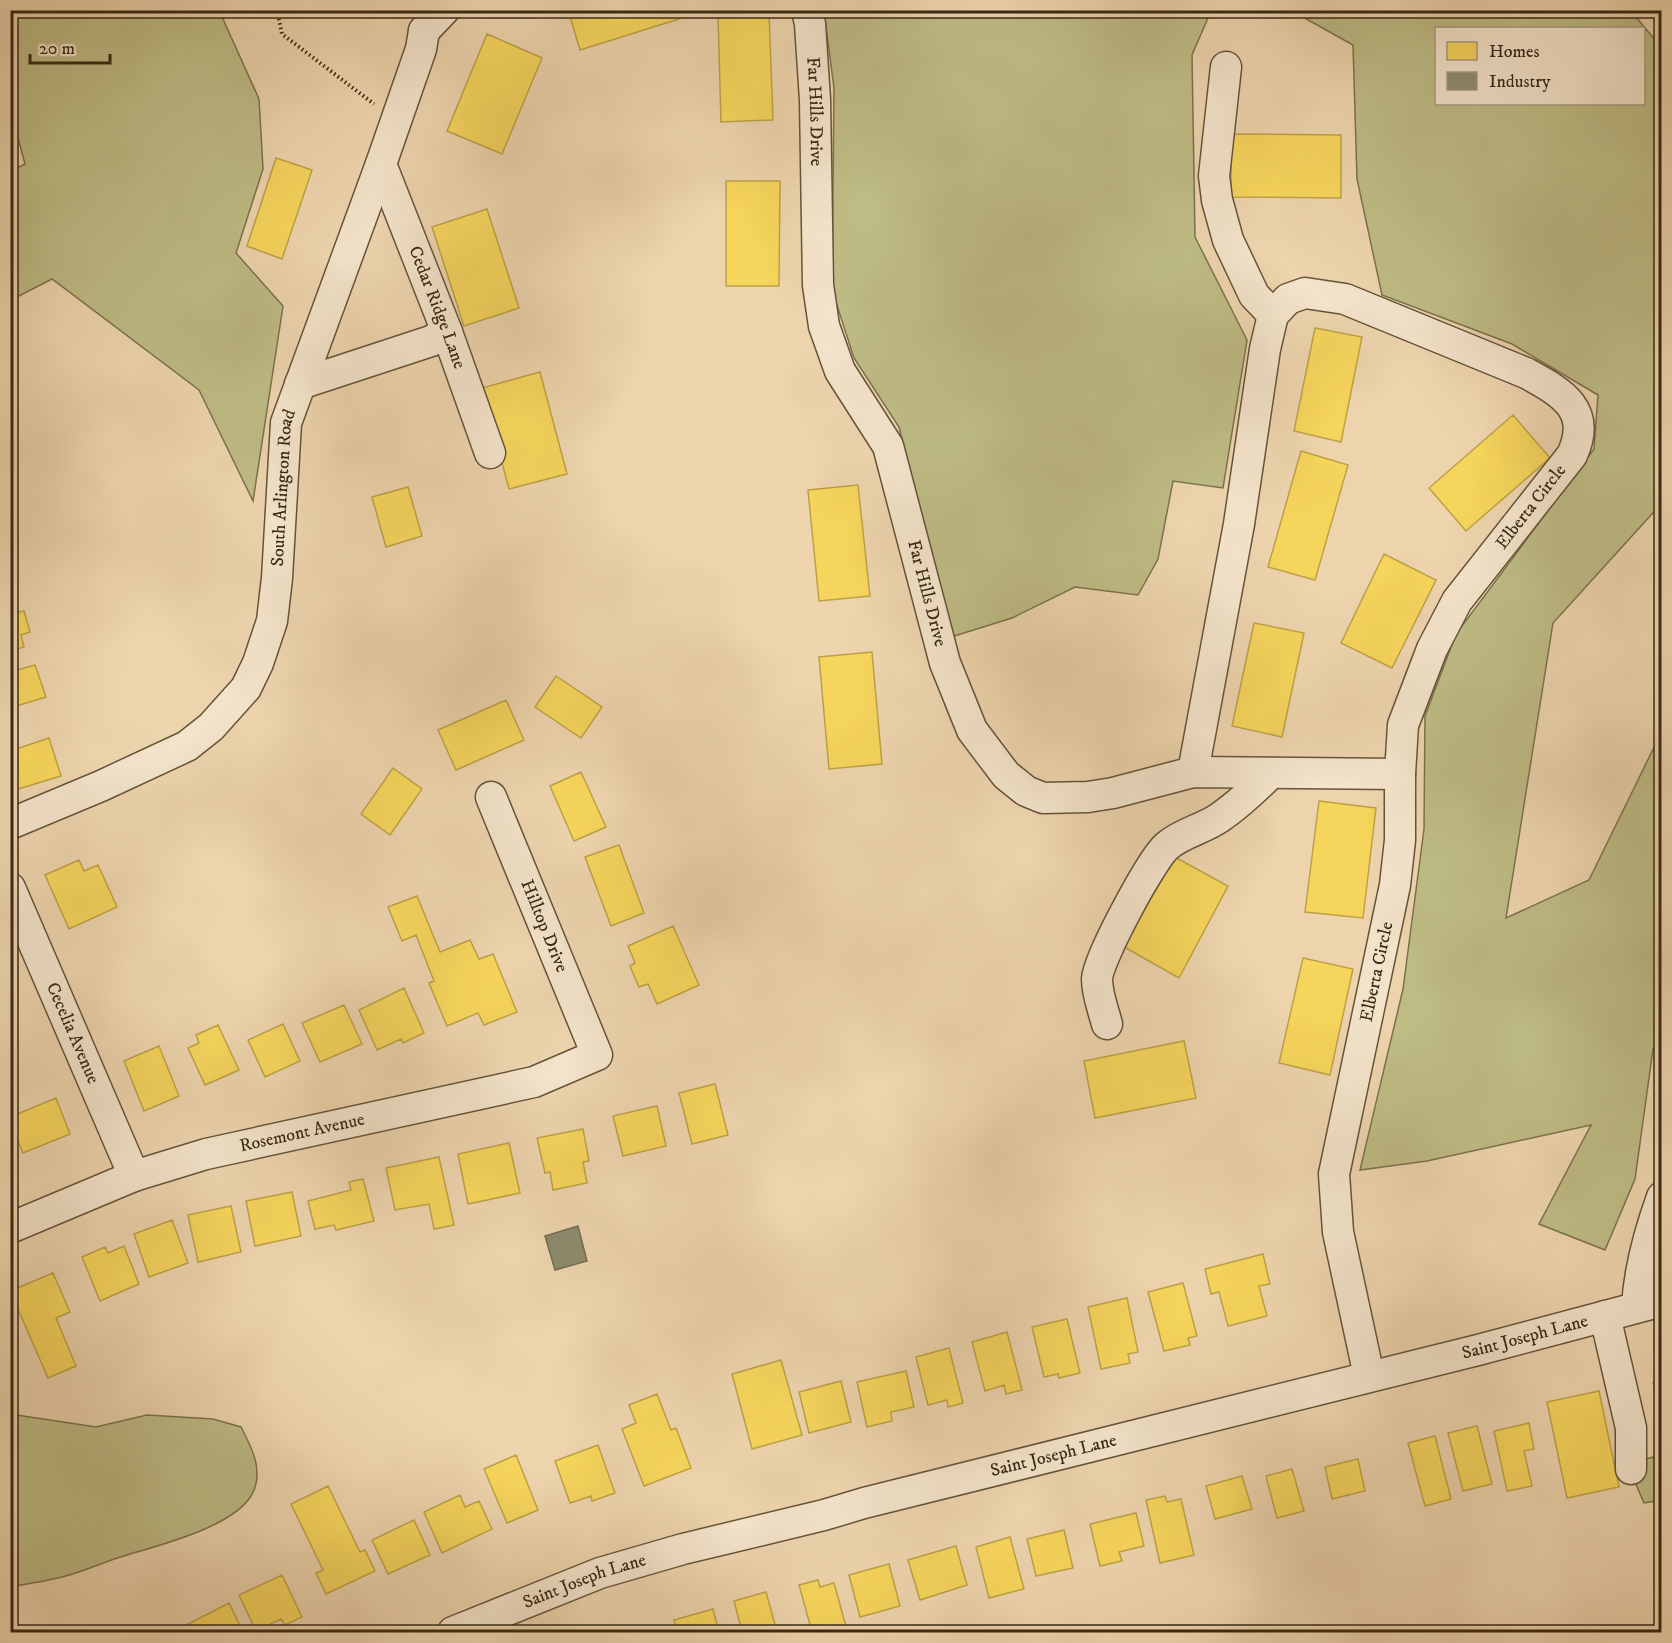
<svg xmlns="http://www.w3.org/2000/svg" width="1672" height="1643" font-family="'IM FELL DW Pica',serif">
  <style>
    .green { fill: #bebb85; stroke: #7b724c; stroke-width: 1.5; fill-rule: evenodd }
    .homes { fill: #f6d55c; stroke: #bda146; stroke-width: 1.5 }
    .industry { fill: #8c8c6e; stroke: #736e53; stroke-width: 1.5 }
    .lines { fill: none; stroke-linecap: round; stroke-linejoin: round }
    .minor-casing { stroke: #65543a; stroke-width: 33 }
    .path { stroke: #382913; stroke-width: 4; stroke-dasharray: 1.5 3; stroke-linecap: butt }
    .minor { stroke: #f3e3ca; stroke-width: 30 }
    .labels { text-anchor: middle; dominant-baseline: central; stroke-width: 6; stroke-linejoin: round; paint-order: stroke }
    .street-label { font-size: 18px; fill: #382913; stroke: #f3e3ca }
  </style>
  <rect width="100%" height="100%" fill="#edd4ad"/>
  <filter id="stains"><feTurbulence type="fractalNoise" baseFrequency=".00333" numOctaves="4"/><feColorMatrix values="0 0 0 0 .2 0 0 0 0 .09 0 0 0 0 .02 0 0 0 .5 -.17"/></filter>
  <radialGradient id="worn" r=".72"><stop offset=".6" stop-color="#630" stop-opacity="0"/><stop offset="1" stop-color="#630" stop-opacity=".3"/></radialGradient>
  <path class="green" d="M11 10 222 11 223 19 259 99 263 169 236 253 283 306 253 501 199 390 52 279 11 300V171L25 164 11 112Z
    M824 11H1211L1192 55 1195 237 1247 340 1223 488 1173 481 1158 559 1138 595 1075 587 1012 618 951 637 899 427 854 358 832 290 834 88Z
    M1292 11H1631L1661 47V504L1553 623 1506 918 1589 880 1661 733V1047L1653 1049 1635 1179 1605 1250 1539 1224 1591 1125 1427 1161 1360 1170 1403 989 1424 829 1425 716 1456 634 1594 449 1598 395 1512 344 1382 295 1357 179 1353 45ZM1436 28H1644V104H1436Z
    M10 1414 96 1427 147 1415 213 1419 241 1427C252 1448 265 1473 251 1496 232 1527 160 1545 127 1555 105 1561 84 1572 62 1577 47 1581 31 1583 16 1586L10 1584Z
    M1661 1455V1500L1644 1503 1627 1464Z"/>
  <path class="homes" d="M568 10H677L679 19 580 50Z
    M769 14 773 120 721 122 718 16Z
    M487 34 542 58 502 154 447 131Z
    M1231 134 1341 135V198L1231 197Z
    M276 158 312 170 282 259 247 246Z
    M726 181H780L779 286H726Z
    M487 209 519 308 464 326 432 227Z
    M1315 328 1362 337 1341 442 1294 431Z
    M540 372 567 474 509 489 482 388Z
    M1513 415 1550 458 1466 531 1429 488Z
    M1301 451 1348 465 1315 580 1268 567Z
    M858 485 870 596 819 601 808 490Z
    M408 487 422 536 386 547 372 497Z
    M1384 554 1436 580 1392 668 1341 643Z
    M24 611 30 632 21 635 24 647 10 651V614Z
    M1254 623 1304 633 1282 737 1232 726Z
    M872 652 882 764 829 769 819 657Z
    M35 665 46 697 10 708V672Z
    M556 676 602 707 581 738 535 707Z
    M506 700 524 740 456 770 438 730Z
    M49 738 61 776 12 791 10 751Z
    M393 768 422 789 390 835 361 814Z
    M581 772 606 827 574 841 550 786Z
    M1319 801 1376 808 1363 918 1305 912Z
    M619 845 644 913 611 926 585 857Z
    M1173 856 1228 886 1179 978 1124 947Z
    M79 860 84 871 98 865 117 907 69 929 45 875Z
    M417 896 440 952 470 940 479 959 493 954 517 1012 484 1025 478 1013 447 1026 429 983 434 981 416 935 402 941 388 907Z
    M673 926 699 985 657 1004 648 984 639 987 630 966 635 963 628 946Z
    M1303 958 1353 969 1330 1075 1279 1063Z
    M404 988 424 1033 403 1043 401 1039 377 1050 359 1010Z
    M344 1005 362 1044 320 1062 302 1023Z
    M283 1024 300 1061 265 1077 248 1040Z
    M218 1025 239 1070 205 1085 188 1048 199 1043 196 1035Z
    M1184 1041 1196 1098 1095 1118 1084 1061Z
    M159 1046 179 1096 144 1111 124 1061Z
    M715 1084 728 1135 692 1144 679 1093Z
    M56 1098 70 1134 23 1153 10 1122V1117Z
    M657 1106 666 1146 623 1156 613 1116Z
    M583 1129 589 1161 583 1162 587 1183 553 1190 550 1172 545 1173 537 1138Z
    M509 1143 520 1193 468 1204 458 1154Z
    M439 1157 454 1225 434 1229 429 1204 395 1210 386 1168Z
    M363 1179 374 1221 336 1230 334 1225 315 1229 308 1201 351 1190 349 1182Z
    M292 1192 301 1236 255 1246 246 1201Z
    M231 1206 241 1252 198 1262 188 1215Z
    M172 1220 188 1263 149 1277 134 1234Z
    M124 1246 139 1284 100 1301 82 1257 105 1247 108 1253Z
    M1263 1254 1270 1284 1259 1286 1267 1316 1228 1326 1219 1292 1211 1294 1205 1269Z
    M53 1273 70 1312 56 1318 76 1366 48 1378 10 1291Z
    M1183 1283 1197 1336 1188 1338 1190 1345 1164 1351 1148 1292Z
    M1127 1298 1138 1352 1128 1354 1130 1363 1101 1369 1088 1307Z
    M1067 1319 1080 1373 1059 1378 1058 1374 1044 1377 1032 1327Z
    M1007 1332 1022 1390 1006 1394 1004 1385 985 1391 972 1342Z
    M949 1348 963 1403 948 1407 947 1400 928 1405 916 1357Z
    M781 1360 802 1435 752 1449 732 1374Z
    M906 1371 914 1407 891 1412 892 1421 867 1427 857 1382Z
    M1662 1380V1411L1653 1383Z
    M841 1381 851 1422 809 1433 799 1392Z
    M1599 1391 1619 1487 1567 1498 1547 1402Z
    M657 1394 671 1430 676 1428 691 1468 644 1486 622 1429 636 1423 629 1405Z
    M1529 1423 1534 1449 1524 1451 1532 1486 1507 1491 1494 1431Z
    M1477 1426 1492 1484 1463 1491 1448 1433Z
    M1435 1436 1451 1499 1425 1506 1408 1443Z
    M598 1445 615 1493 592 1501 591 1496 570 1503 555 1461Z
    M516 1455 538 1510 507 1523 484 1469Z
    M1358 1459 1365 1491 1332 1499 1325 1467Z
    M1292 1469 1304 1511 1277 1518 1266 1476Z
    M1242 1476 1252 1509 1215 1519 1206 1486Z
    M328 1486 360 1552 365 1550 375 1571 326 1594 316 1573 323 1570 291 1504Z
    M460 1495 465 1507 479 1501 492 1529 442 1553 424 1512Z
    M1165 1496 1167 1502 1181 1499 1194 1555 1160 1563 1146 1500Z
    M1136 1513 1144 1546 1119 1552 1122 1561 1100 1566 1090 1524Z
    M414 1520 430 1555 388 1574 372 1540Z
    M1064 1530 1073 1568 1036 1576 1027 1539Z
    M1010 1537 1024 1589 989 1598 976 1547Z
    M956 1546 967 1585 920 1600 908 1560Z
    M889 1564 900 1606 860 1617 849 1575Z
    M282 1575 302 1617 285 1625 281 1619 256 1631 239 1595Z
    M818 1580 820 1587 834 1583 847 1630 837 1632H812L799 1585Z
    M766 1592 777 1632H742L734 1601Z
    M229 1603 243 1632H190L186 1625Z
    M713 1609 719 1632H677L674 1620Z
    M659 1626 661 1632H643Z"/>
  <path class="industry" d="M578 1226 587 1261 555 1270 545 1236Z"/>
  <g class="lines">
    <g class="minor-casing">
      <g id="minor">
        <path id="s1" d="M807 10 810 24 815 100 818 285 824 326 840 371 888 446 945 663 972 730 1006 775 1026 791 1043 798 1088 797 1113 793 1193 772 1400 774"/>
        <path d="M424 31 444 10"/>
        <path d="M1226 67 1214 176 1217 200 1228 240 1254 295 1273 315"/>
        <path id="s2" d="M381 164 447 332 490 453"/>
        <path d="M300 384 431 341 447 332"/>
        <path d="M1193 772 1239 524 1265 349 1273 315 1288 299 1305 293 1345 299 1526 373C1561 392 1593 409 1572 455L1457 601 1432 649 1403 725 1400 774V840L1395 885 1334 1174 1338 1232 1369 1376"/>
        <path id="s3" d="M10 824 101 786 187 746 211 727 246 688 258 663 272 621 277 578 286 423 381 164 421 49 424 31"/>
        <path id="s4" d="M10 888 134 1176"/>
        <path d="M1107 1024C1103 1009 1097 994 1097 979 1098 959 1151 860 1167 846 1182 833 1203 829 1219 818 1238 805 1255 789 1271 773"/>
        <path id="s5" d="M10 1228 134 1176 206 1154 534 1082 597 1055 491 797"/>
        <path d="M1637 1307C1639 1269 1649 1233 1662 1197"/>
        <path d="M1605 1316 1631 1428V1469"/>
        <path id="s6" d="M453 1632 600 1573 683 1549 824 1515 864 1503 1478 1350 1662 1301"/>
      </g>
    </g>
    <path class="path" d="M277 10 282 34 374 104"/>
    <use href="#minor" class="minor"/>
  </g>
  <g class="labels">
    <g class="street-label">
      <text stroke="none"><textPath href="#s1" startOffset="102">Far Hills Drive</textPath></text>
      <text stroke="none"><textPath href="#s2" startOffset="154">Cedar Ridge Lane</textPath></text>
      <text stroke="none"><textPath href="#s3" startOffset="482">South Arlington Road</textPath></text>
      <text transform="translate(1531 507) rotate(-52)">Elberta Circle</text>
      <text stroke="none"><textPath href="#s1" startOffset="606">Far Hills Drive</textPath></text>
      <text transform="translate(544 926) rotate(68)">Hilltop Drive</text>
      <text transform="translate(1377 972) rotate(-78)">Elberta Circle</text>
      <text stroke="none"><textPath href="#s4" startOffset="158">Cecelia Avenue</textPath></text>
      <text stroke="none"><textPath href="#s5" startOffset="308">Rosemont Avenue</textPath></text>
      <text stroke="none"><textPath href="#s6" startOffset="1113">Saint Joseph Lane</textPath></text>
      <text stroke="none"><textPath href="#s6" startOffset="627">Saint Joseph Lane</textPath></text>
      <text stroke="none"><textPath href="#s6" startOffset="141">Saint Joseph Lane</textPath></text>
    </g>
  </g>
  <rect width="1672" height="1643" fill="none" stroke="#edd4ad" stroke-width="36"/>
  <rect x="12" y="12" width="1648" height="1619" fill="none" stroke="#382913" stroke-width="3"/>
  <rect x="18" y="18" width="1636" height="1607" fill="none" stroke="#382913" stroke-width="1.5"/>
  <rect x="1435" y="27" width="210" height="78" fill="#f3e3ca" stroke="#a89981" stroke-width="1.5"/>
  <rect x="1447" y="42" width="30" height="18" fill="#f6d55c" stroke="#a89981" stroke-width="1.5"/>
  <text x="1489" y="57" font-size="18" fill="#382913">Homes</text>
  <rect x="1447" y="72" width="30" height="18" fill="#8c8c6e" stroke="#a89981" stroke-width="1.5"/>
  <text x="1489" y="87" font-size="18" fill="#382913">Industry</text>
  <path d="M30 54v9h80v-9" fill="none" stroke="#382913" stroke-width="3"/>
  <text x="39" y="54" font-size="18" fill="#382913" stroke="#f3e3ca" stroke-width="4.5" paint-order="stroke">20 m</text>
  <rect width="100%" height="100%" filter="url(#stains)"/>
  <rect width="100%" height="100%" fill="url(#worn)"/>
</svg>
